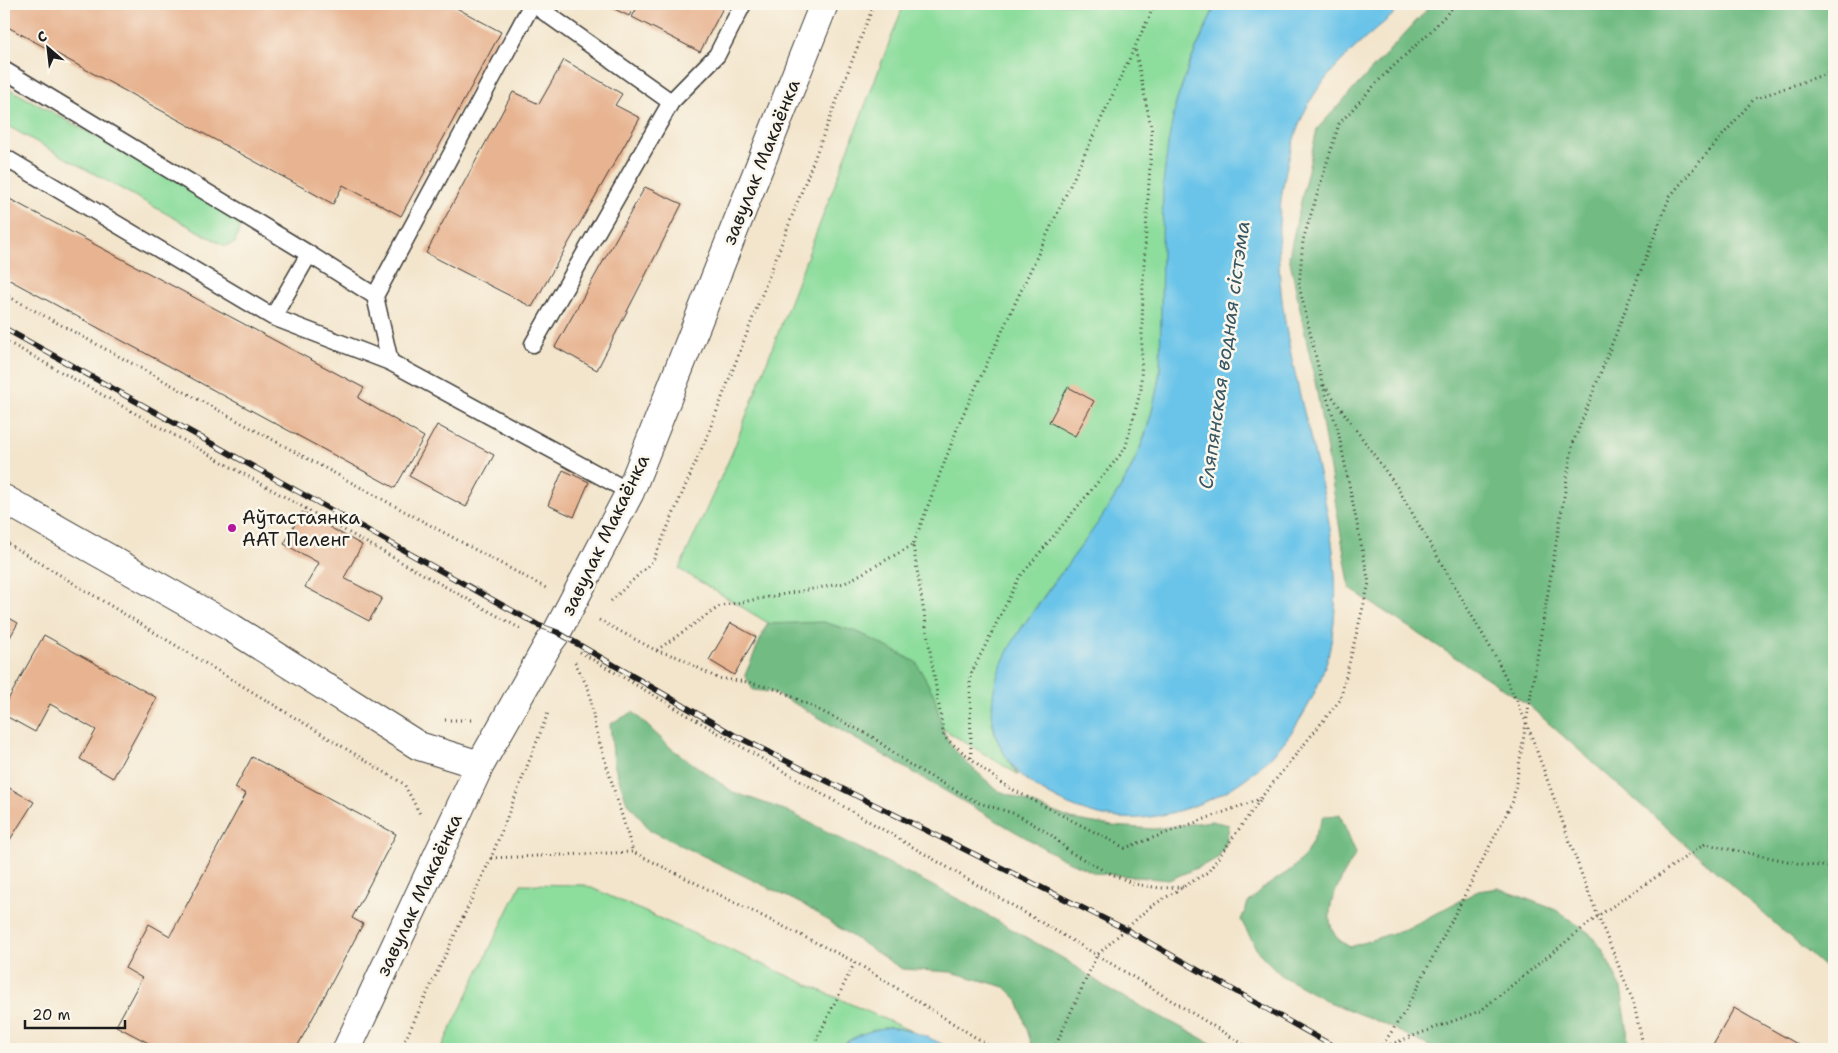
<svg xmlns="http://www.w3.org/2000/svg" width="1838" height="1053" font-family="'Shantell Sans',sans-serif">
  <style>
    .green { fill: #8ddd9d; stroke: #547c5c }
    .forest { fill: #72bc84; stroke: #476c50 }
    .water { fill: #6bc4e9; stroke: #447082 }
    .building { fill: #e7b390 }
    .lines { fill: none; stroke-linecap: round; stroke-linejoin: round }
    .lane-casing { stroke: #3c3a36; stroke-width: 19 }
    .street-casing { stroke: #3c3a36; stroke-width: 30 }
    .path { stroke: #3c3a36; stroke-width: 3; stroke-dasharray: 1 4; stroke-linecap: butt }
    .lane { stroke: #fff; stroke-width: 16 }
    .street { stroke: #fff; stroke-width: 28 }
    .rail-casing { stroke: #1c1c1c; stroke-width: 5.5 }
    .rail { stroke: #fbf7ec; stroke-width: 4; stroke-dasharray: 11; stroke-linecap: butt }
    .poi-dot { fill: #b5179e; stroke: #fbf7ec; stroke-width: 2 }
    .labels { text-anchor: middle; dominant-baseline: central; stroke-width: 5; stroke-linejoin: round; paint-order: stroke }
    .street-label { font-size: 19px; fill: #1c1c1c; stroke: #fbf7ec }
    .poi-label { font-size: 19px; fill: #1c1c1c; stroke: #fbf7ec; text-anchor: start }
    .water-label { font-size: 20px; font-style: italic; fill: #385764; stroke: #fbf7ec }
  </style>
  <rect width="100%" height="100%" fill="#fbf7ec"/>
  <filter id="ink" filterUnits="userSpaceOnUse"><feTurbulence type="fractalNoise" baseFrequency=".02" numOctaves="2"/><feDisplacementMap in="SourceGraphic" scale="10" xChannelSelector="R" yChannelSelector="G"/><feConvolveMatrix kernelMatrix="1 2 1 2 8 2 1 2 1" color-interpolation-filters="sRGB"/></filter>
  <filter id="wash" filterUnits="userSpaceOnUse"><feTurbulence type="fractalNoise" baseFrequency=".0096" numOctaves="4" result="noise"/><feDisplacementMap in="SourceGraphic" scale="20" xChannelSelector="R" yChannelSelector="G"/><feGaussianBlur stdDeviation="1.12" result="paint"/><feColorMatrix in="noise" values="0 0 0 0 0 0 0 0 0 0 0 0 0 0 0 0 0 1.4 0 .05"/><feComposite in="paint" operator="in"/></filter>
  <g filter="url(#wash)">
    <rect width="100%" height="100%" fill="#f3e5cc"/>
    <path class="green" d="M904 4H1216L1189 65 1176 103 1160 371C1153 418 1141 455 1116 495 1097 527 1074 556 1052 585 1025 623 993 661 993 710 993 715 992 720 993 725 997 745 1007 759 1019 775L679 569 732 453Z
      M4 86 224 206 240 227 235 243 225 246 4 124Z
      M521 884 585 885 911 1031 889 1027 851 1039 838 1049H441Z"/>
    <path class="forest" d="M1432 4H1834V976L1527 704 1350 589 1316 386 1289 256 1317 129Z
      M823 622 860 633 916 662 934 695 943 731 953 748 967 763 997 790 1071 819 1112 826 1154 829 1211 821 1229 825 1226 844 1217 859 1169 880 1095 873 1061 858 792 702 772 692 753 690 745 675 767 624Z
      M633 712 672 749 733 792 787 811 962 901 1066 960 1110 990 1222 1049H1033L1018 1000 1005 987 951 972 902 969 804 905 650 830 626 800 614 764 610 724Z
      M1340 815 1356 853C1344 876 1319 908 1335 935 1338 940 1345 944 1350 947L1408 928 1478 891 1498 888 1556 910 1589 933 1602 949 1621 988 1627 1027 1628 1049H1435L1382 1023 1329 1002 1282 976 1258 952 1241 920 1248 903 1262 889 1292 869 1306 854 1324 816Z"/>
    <path class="water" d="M1216 4H1405C1371 35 1331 63 1308 105 1295 130 1288 158 1283 186 1273 248 1281 312 1295 373 1313 458 1348 554 1331 642 1328 662 1320 682 1311 700 1287 748 1248 785 1199 804 1143 825 1101 824 1049 795 997 766 979 719 1002 663 1013 637 1032 614 1048 591 1071 559 1096 528 1116 495 1141 456 1153 416 1160 371L1163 185 1168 144 1176 103 1189 65Z
      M889 1027C914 1031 930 1037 951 1049H838C855 1035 867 1031 889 1027Z"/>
    <g id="blocks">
      <path class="building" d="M4 4H449L501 32 401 216 343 185 333 204 4 25Z
        M604 4H635L629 16Z
        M639 4H725L700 52 632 17Z
        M564 60 622 94 615 105 640 118 532 307 426 253 513 92 539 104Z
        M645 187 682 204 597 370 555 347Z
        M4 196 364 388 358 398 424 437 395 488 4 277Z
        M1068 387 1094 401 1075 436 1049 422Z
        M437 425 494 455 466 507 409 476Z
        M563 470 589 482 574 517 548 505Z
        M302 512 362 545 344 578 382 598 369 621 305 587 319 563 284 544Z
        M4 615 18 623 4 648Z
        M731 623 756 637 734 675 709 660Z
        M44 635 157 698 113 778 80 759 96 730 50 704 35 732 4 715V707Z
        M252 757 396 834 352 918 363 924 296 1049H160L116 1026 142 978 125 968 149 924 170 936 246 794 235 788Z
        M4 785 34 802 4 849Z
        M1734 1008 1806 1049H1711Z"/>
    </g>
  </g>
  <g filter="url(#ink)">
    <use href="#blocks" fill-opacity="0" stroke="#3c3a36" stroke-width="1"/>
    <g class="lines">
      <g class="lane-casing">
        <path id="lane" d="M533 4 671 102 533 344
          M4 70 309 254 375 296 390 362 630 492
          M671 102 717 55 743 4
          M4 157 273 317 309 254
          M375 296 532 4
          M273 317 390 362"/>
      </g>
      <g class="street-casing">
        <path id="street" d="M4 499 232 628 419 746 480 765
          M347 1049 480 765 549 643 557 632 630 492 824 4"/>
      </g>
      <path class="path" d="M1155 4 960 421 913 545 944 737 1004 785 1125 848 1260 799 1340 700 1369 583 1338 430 1322 383 1299 286 1303 240 1339 124 1382 77 1429 33 1456 4
        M1831 4 1834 8
        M4 294 546 588
        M4 340 521 629
        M1324 385 1397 487 1497 659 1527 724 1587 889 1633 1001 1644 1049
        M4 541 404 784 421 816
        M611 601 653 561 708 434 874 4
        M599 620 657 651 678 657 717 678 747 682 779 690 871 736 913 767 979 803 1016 814 1050 834 1070 852 1101 869 1134 884 1160 888 1184 887
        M657 650 720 606 845 583 913 545
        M580 652 1097 955 1251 1049
        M575 662 589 690 595 727 633 852
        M445 720H471
        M971 758 970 676 1019 578 1125 449 1141 389 1143 281 1152 132 1135 48
        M491 858 633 852 855 962 994 1049
        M1381 1048 1480 1011 1598 916 1705 844 1806 865 1834 867
        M401 1049 491 858 548 713
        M812 1049 855 962
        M1054 1049 1097 955 1150 907 1208 872 1260 800
        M1380 1049 1404 1013 1513 801 1573 443 1670 196 1754 99 1834 71"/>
      <use href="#lane" class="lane"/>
      <use href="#street" class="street"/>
      <g class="rail-casing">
        <path id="rail" d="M4 328 538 625 557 632 734 735 1125 929 1338 1049"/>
      </g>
      <use href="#rail" class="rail"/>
    </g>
  </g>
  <circle class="poi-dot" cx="232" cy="528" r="5"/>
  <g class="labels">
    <g class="street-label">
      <text transform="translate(761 162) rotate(-68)">завулак Макаёнка</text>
      <text transform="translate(605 535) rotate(-64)">завулак Макаёнка</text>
      <text transform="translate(419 895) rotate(-65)">завулак Макаёнка</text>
    </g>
    <g class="poi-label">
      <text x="242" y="517">Аўтастаянка<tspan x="242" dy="22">ААТ Пеленг</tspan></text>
    </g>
    <g class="water-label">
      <text transform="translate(1224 355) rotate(-82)">Сляпянская водная сістэма</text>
    </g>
  </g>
  <rect width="1838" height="1053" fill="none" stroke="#fbf7ec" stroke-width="20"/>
  <g transform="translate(48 48) rotate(332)" stroke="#fbf7ec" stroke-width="4" paint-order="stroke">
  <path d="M0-4L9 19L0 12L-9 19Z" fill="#1c1c1c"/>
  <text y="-8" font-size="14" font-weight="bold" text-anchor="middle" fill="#1c1c1c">С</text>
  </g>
  <path d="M25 1020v8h100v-8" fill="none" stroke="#1c1c1c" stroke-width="2.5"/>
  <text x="32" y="1020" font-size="15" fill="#1c1c1c" stroke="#fbf7ec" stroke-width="4" paint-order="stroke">20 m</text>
</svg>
